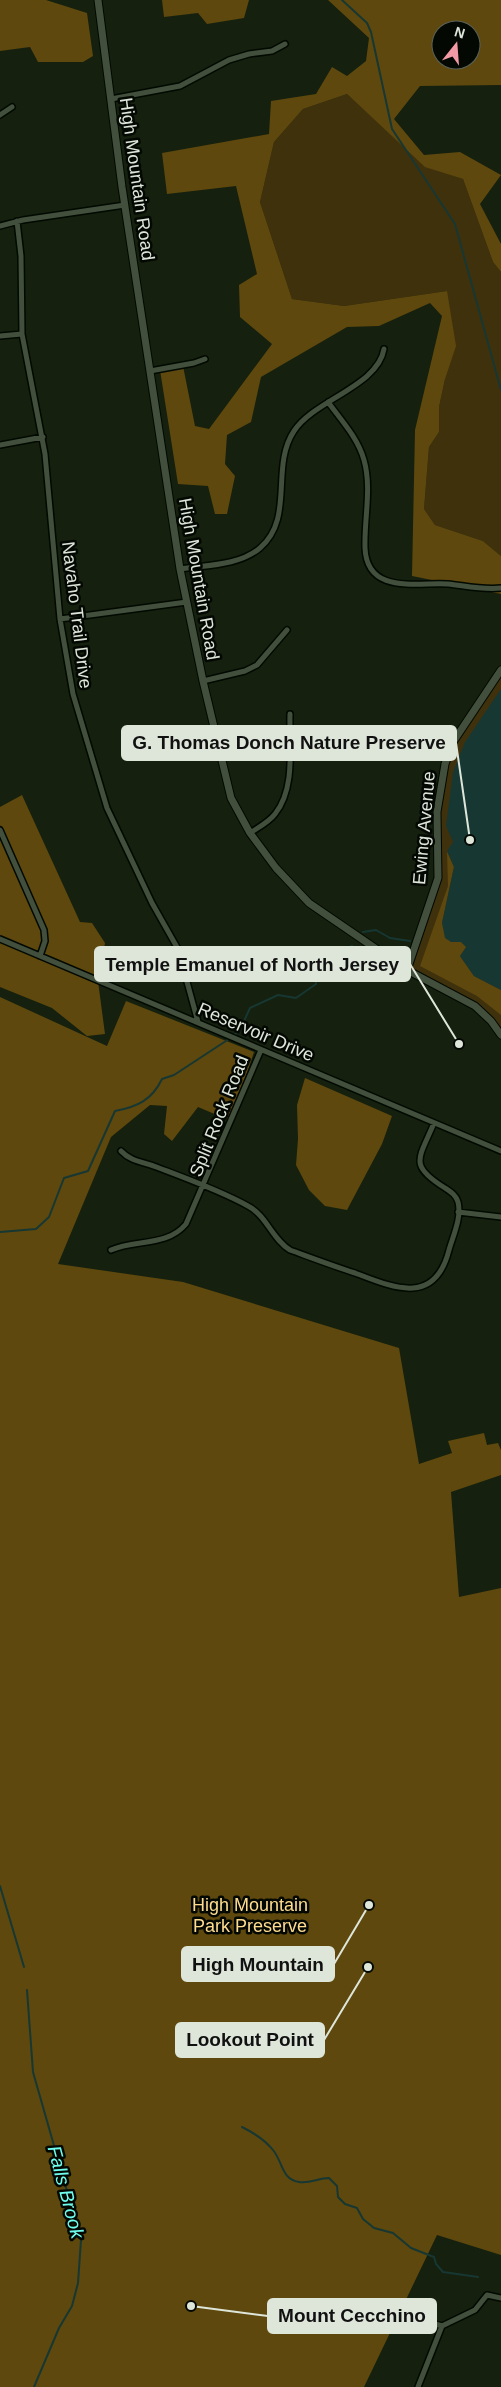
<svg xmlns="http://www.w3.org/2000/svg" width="501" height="2387" font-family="Helvetica,sans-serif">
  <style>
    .green { fill: #40310d }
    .forest { fill: #5e480d; fill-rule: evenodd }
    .water { fill: #173733 }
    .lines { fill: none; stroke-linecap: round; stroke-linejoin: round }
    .stream { stroke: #173733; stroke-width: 2 }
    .minor-casing { stroke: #020900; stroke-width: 8 }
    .secondary-casing { stroke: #020900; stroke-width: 9 }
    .minor { stroke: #424f3c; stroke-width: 5 }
    .secondary { stroke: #424f3c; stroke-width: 7 }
    .labels { text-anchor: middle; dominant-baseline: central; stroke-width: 5; stroke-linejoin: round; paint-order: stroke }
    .street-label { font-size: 18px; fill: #dee6da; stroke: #040803 }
    .park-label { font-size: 18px; fill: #fedb8f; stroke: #040803 }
    .water-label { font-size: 19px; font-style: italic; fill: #6effef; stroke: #040803 }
    .leader { fill: none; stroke: #dee6da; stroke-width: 2 }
    .callout-dot { fill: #dee6da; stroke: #040803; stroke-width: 2 }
    .callout { fill: #dee6da; stroke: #dee6da; stroke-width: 2 }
    .callout-label { font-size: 19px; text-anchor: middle; font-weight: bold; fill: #111 }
  </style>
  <rect width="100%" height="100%" fill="#15200f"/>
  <path class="green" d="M347 94 425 166 463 179 493 262 501 272V556L483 541 435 525 424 509 429 447 439 432V407L445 379 447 291 344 306 292 299 260 202 274 142 303 109Z
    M501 670V1035L483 1013 407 970 436 887 437 812 448 753Z"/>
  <path class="forest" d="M0 0H46L87 13 93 56 83 62H38L30 47 0 51Z
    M162 0H249L244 18 207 24 198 13 164 17Z
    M328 0H501V85L420 86 394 119 424 155 460 152 501 175 480 204 501 244V272L493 262 463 179 425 167 347 94 303 109 274 142 260 202 292 299 344 306 447 291 456 346 445 379 439 407V432L429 447 424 509 435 525 483 541 501 556V594L412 576 415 430 442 316 430 303 379 326 347 327 261 377 251 422 227 435 225 464 235 476 227 514H215L208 486 178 484 160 370 183 366 195 426 209 429 272 344 240 317 239 285 257 274 236 186 167 194 162 153 269 134 271 101 316 94 332 67 347 76 366 61 369 38ZM441 30H471V60H441Z
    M22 795 80 922 92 923 105 943 98 981 105 1034 87 1036 52 1008 0 987V807Z
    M447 851 454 867 442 923 451 942H461L467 947 460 956 474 976 501 990V1015L477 996 420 966 448 886Z
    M0 997 107 1046 126 1001 254 1052 231 1121 198 1107 172 1141 164 1134 167 1106 150 1105 111 1137 58 1264 183 1282 399 1348 419 1464 452 1453 448 1441 484 1433 487 1445 498 1443 501 1450V1475L451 1492 459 1597 501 1588V2255L437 2235 364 2387H0Z
    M305 1078 392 1116 382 1144 347 1210 325 1206 309 1190 296 1165 298 1139 297 1105Z"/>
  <path class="water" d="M501 689V990L474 976 460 956 466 947 461 942H451L445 938 442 923 454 867 447 851 453 842 446 826 453 772 465 742Z"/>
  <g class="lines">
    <path class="stream" d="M342 0 367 23 371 32 392 129 455 224 501 390
      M363 932 376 930 390 938 410 941
      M0 1232 36 1229 49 1217 64 1178 88 1171 115 1111C137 1107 152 1100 162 1079L174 1075 232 1037 240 1030 250 1008 278 995 296 998 316 984 314 967 352 946
      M0 1886 24 1967
      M27 1990 33 2072 81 2240 78 2283 72 2306 59 2328 34 2387
      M242 2127C254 2133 265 2140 273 2150 283 2162 281 2179 299 2182 310 2184 318 2178 329 2178L337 2186 338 2197 345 2204 357 2208 363 2219 374 2228 393 2233 411 2248 434 2257 436 2264 443 2272 478 2277"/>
    <g class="minor-casing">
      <path id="minor" d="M111 99 180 86 229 60 249 54 272 51 285 44
        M0 115 12 107
        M17 221 21 256 22 334 45 454 60 619 73 694 107 808 152 903 178 949 198 1022
        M0 226 23 220 125 205
        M0 336 22 334
        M150 371 194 363 205 359
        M328 402C341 420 358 438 364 460 372 488 364 519 365 548 367 595 417 582 448 584 466 586 483 590 501 588
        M0 445 43 437
        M180 569C205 565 239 566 260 548 295 518 270 467 294 431 314 400 378 386 384 349
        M60 619 187 602
        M203 681 245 671 257 665 287 630
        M0 830 44 930 45 941 40 956
        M250 833C259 827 269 822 275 814 296 788 289 745 290 714
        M0 939 501 1151
        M121 1151C131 1162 145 1162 159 1168 188 1179 221 1191 248 1206 267 1216 272 1239 290 1250 312 1258 333 1266 355 1273 394 1288 435 1306 449 1250 453 1236 462 1217 458 1202 456 1195 451 1192 445 1188 408 1165 419 1159 434 1123
        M458 1212 501 1217
        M111 1250C135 1239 167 1247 186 1224L261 1050
        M426 2321 442 2326
        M442 2326 475 2310 487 2295 501 2298
        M418 2387 442 2326"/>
    </g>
    <g class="secondary-casing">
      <path id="secondary" d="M98 0 122 187 180 569 203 681 231 798 250 833 276 868 309 903 407 970 475 1006 491 1021 501 1035
        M407 970 438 878 437 812 445 764 453 742 501 670"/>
    </g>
    <use href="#minor" class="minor"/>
    <use href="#secondary" class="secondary"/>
  </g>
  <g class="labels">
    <g class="street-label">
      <text transform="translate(137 179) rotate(82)">High Mountain Road</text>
      <text transform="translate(199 579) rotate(80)">High Mountain Road</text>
      <text transform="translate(77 615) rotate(83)">Navaho Trail Drive</text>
      <text transform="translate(424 828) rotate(-85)">Ewing Avenue</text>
      <text transform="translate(256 1032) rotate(23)">Reservoir Drive</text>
      <text transform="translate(219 1116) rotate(-68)">Split Rock Road</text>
    </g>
    <g class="park-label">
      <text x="250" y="1905">High Mountain<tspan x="250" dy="21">Park Preserve</tspan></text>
    </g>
    <g class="water-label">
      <text transform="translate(66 2192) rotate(75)">Falls Brook</text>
    </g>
  </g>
  <path class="leader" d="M470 840L456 743M459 1044L410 964M369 1905L334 1964M368 1967L324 2040M191 2306L268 2316"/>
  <g class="callout-dot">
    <circle cx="470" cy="840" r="5"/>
    <circle cx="459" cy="1044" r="5"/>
    <circle cx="369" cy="1905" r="5"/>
    <circle cx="368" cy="1967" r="5"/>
    <circle cx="191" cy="2306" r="5"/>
  </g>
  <g class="callout">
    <rect x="122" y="726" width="334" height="34" rx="5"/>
    <rect x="95" y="947" width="315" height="34" rx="5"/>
    <rect x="182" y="1947" width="152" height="34" rx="5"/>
    <rect x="176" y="2023" width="148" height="34" rx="5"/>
    <rect x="268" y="2299" width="168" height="34" rx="5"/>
  </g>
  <g class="callout-label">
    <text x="289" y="749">G. Thomas Donch Nature Preserve</text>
    <text x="252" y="971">Temple Emanuel of North Jersey</text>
    <text x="258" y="1971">High Mountain</text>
    <text x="250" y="2046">Lookout Point</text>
    <text x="352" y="2322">Mount Cecchino</text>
  </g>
  <g transform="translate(456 45) rotate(17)"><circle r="24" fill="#040803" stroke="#5b6159"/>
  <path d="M0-4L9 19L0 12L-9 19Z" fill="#f49aa5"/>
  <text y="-8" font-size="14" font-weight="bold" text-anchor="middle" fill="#dee6da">N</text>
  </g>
</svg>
